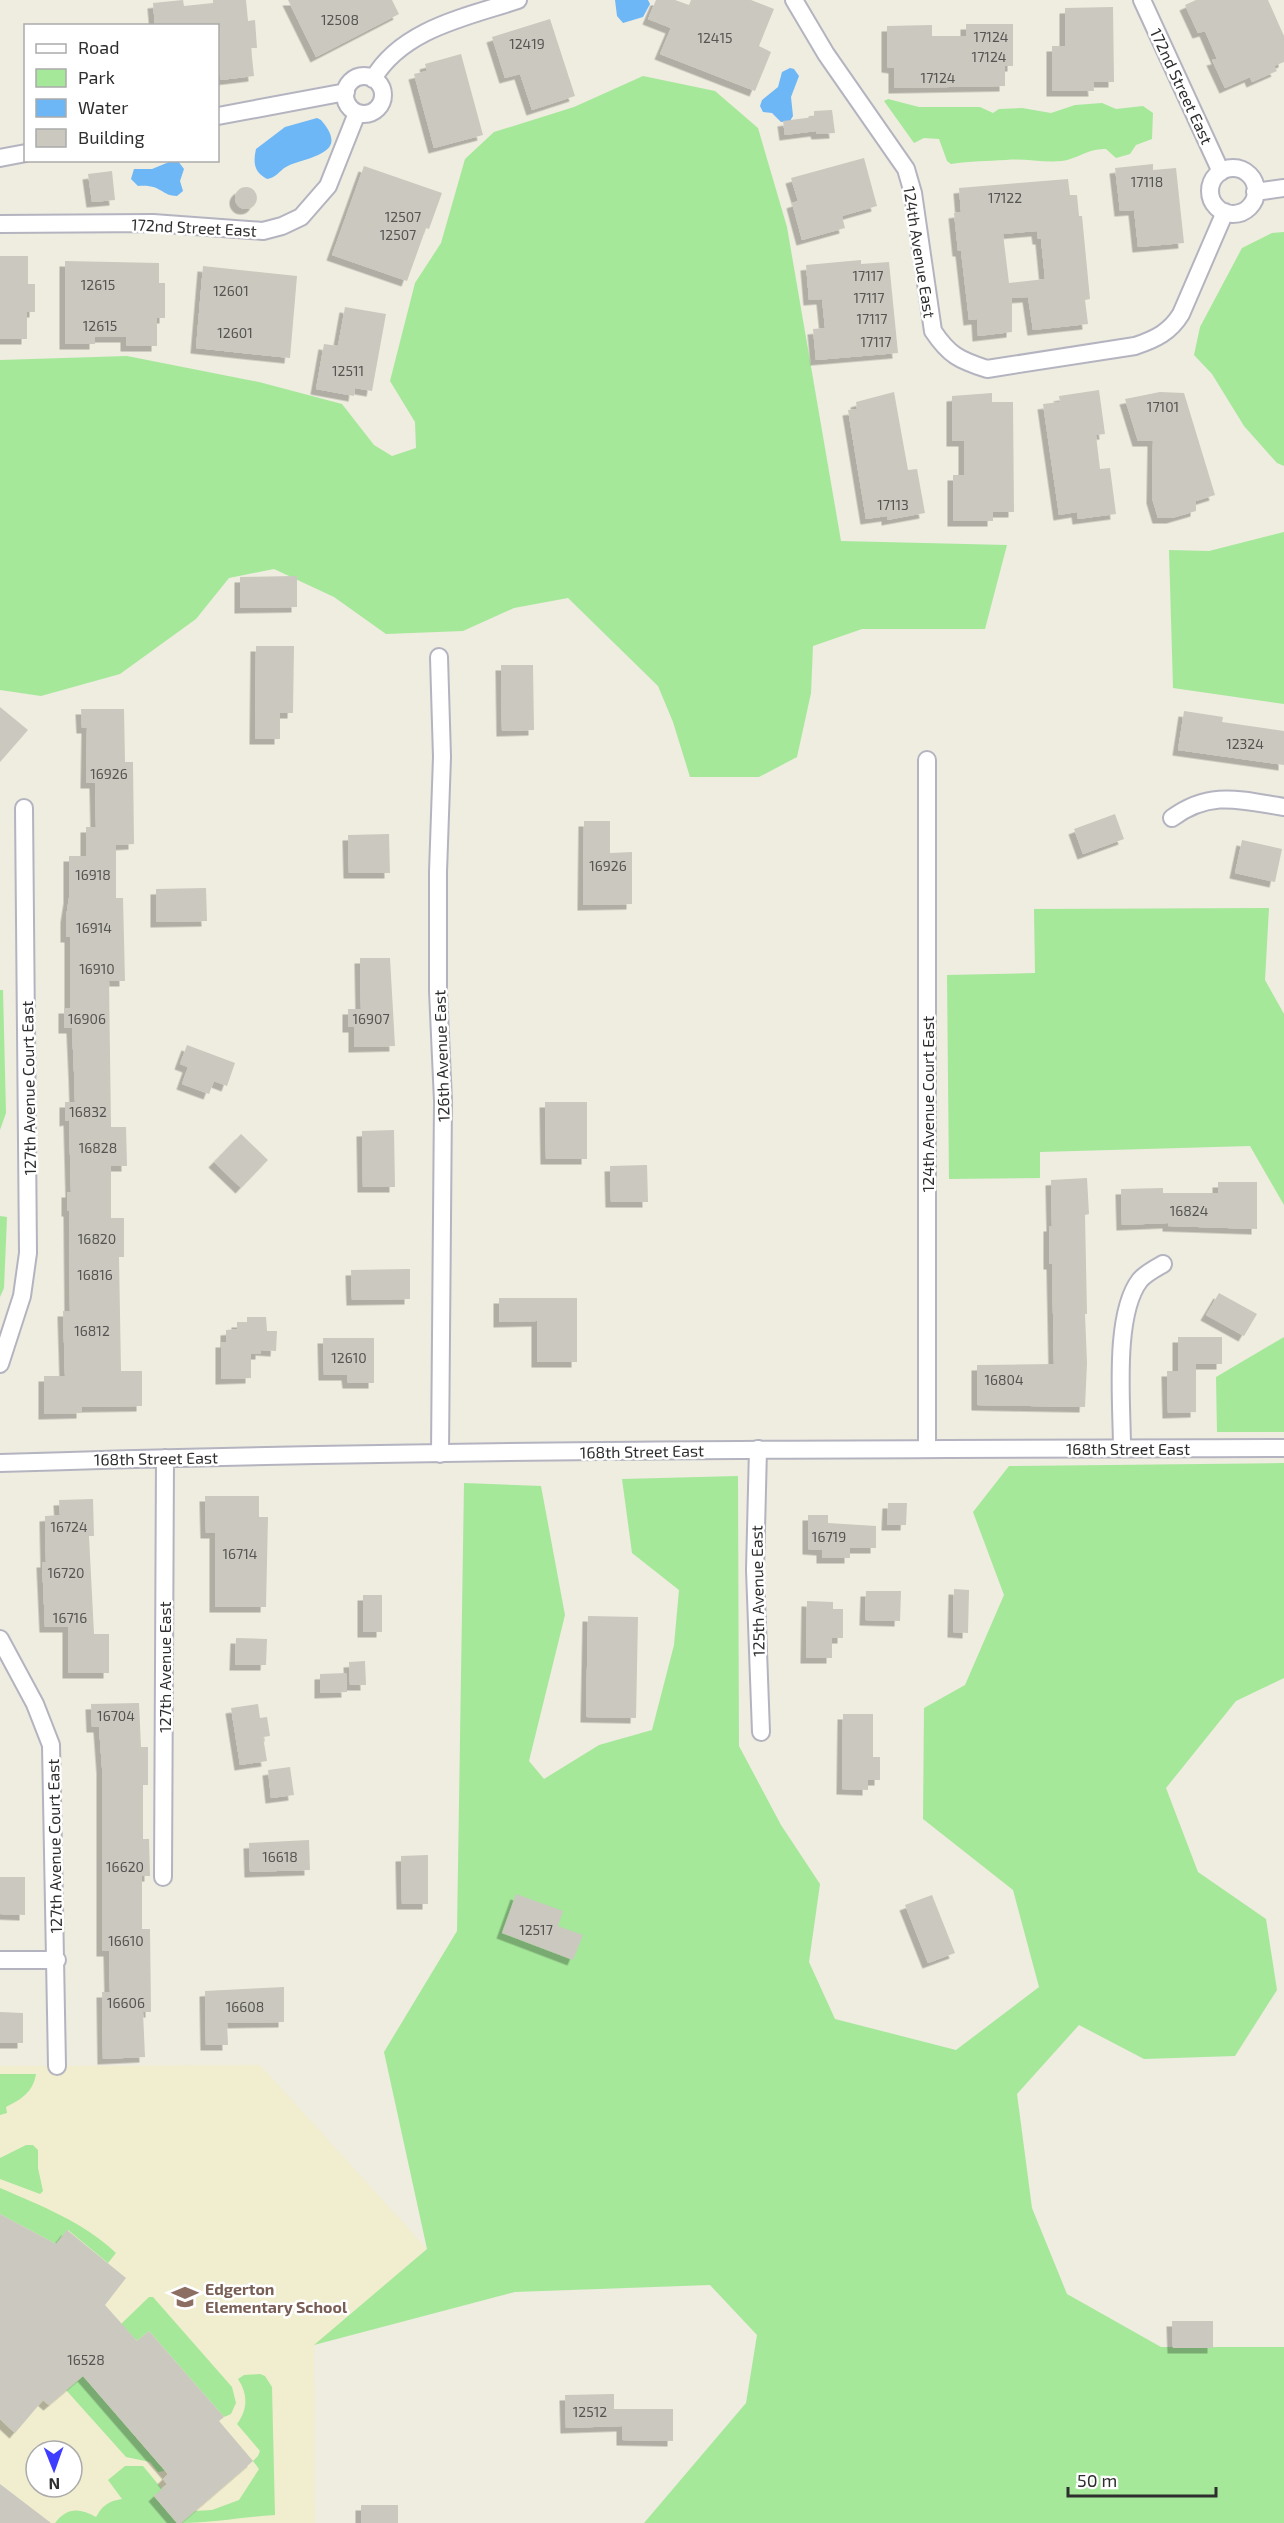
<svg xmlns="http://www.w3.org/2000/svg" width="1284" height="2523" font-family="'Exo 2',sans-serif">
  <style>
    .education { fill: #f1edcf; fill-rule: evenodd }
    .green { fill: #a5e89a }
    .water { fill: #6eb7f6 }
    .building { fill: #cbc8bf; fill-rule: evenodd; filter: url(#shadow) }
    .lines { fill: none; stroke-linecap: round; stroke-linejoin: round }
    .minor-casing { stroke: #b4b4c1; stroke-width: 20 }
    .minor { stroke: #fff; stroke-width: 16 }
    .labels { text-anchor: middle; dominant-baseline: central; stroke-width: 5; stroke-linejoin: round; paint-order: stroke }
    .number-label { font-size: 14px; fill: #555452 }
    .street-label { font-size: 16px; fill: #2e2e2e; stroke: #fff }
    .education-label { font-size: 16px; font-weight: bold; fill: #785e54; stroke: #fff; text-anchor: start }
  </style>
  <defs>
    <filter id="shadow"><feDropShadow dx="-5.5" dy="5.5" stdDeviation="0" flood-color="#0004"/></filter>
  </defs>
  <rect width="100%" height="100%" fill="#efece0"/>
  <path class="education" d="M260 2065 427 2249 314 2346 315 2523H0V2066ZM36 2451H72V2487H36Z"/>
  <path class="green" d="M643 76 715 91 758 128 787 227 841 541 1007 545 985 629H862L813 646 811 693 797 757 759 777H690L673 722 658 686 568 598 514 608 463 631 386 634 334 597 274 569 229 578 196 619 120 674 41 696 0 690V360L127 356 259 382 342 404 374 445 392 456 416 448 415 422 390 381 415 283 441 243 465 159 494 132 574 107Z
    M888 99 919 107H980L993 113 999 109 1022 108 1051 113 1075 105 1102 103 1116 109 1143 106 1153 113 1152 139 1136 145 1130 154 1116 158 1106 149C1089 148 1077 159 1062 161 1043 163 1024 158 1006 160 987 161 970 161 951 164L947 161 939 139 924 138 914 143 884 101Z
    M1284 232V466L1277 463 1244 426 1212 374 1194 355 1200 327 1242 248 1272 233Z
    M1284 532V704L1173 688 1169 550 1209 551Z
    M1269 908 1265 980 1284 1014V1205L1250 1146 1040 1152V1178L949 1179 947 975 1035 973 1034 909Z
    M0 990H3L6 1113 0 1130Z
    M0 1216 7 1217 4 1288 0 1297Z
    M1284 1337V1432H1217L1216 1377Z
    M1284 1463V1678L1236 1701 1166 1788 1198 1872 1266 1919 1277 1990 1235 2056 1144 2059 1079 2025 1017 2094 1032 2208 1067 2294 1161 2347H1284V2523H644L746 2403 757 2335 710 2285 515 2292 314 2345 427 2249 384 2052 457 1931 464 1483 541 1486 565 1615 529 1761 544 1779 599 1745 652 1730 674 1645 679 1590 632 1553 622 1479 738 1476 739 1746 781 1825 820 1884 809 1962 835 2019 956 2050 1039 1987 1013 1890 923 1819 924 1708 965 1685 1004 1595 973 1512 1009 1466Z
    M0 2074H36C33 2092 22 2099 6 2107L7 2113 0 2115Z
    M26 2145H33L38 2150V2168L43 2191 40 2194 0 2179V2158Z
    M0 2188C42 2206 83 2222 116 2253L108 2263 68 2230 56 2244 0 2214Z
    M149 2297H153L232 2387 236 2403 231 2414 224 2417 149 2331 137 2341 121 2324Z
    M260 2374 265 2376 272 2387 275 2515C243 2517 212 2523 181 2523L195 2511 212 2510 239 2500 259 2469 253 2461 258 2456 260 2451 237 2424C248 2409 248 2394 238 2379L244 2375Z
    M83 2376 165 2471 158 2472 150 2462 126 2457 66 2390Z
    M125 2466H143L162 2489 154 2496 177 2523H55C67 2507 80 2508 96 2517 102 2506 108 2501 122 2499L108 2480Z"/>
  <path class="water" d="M615 0H648L650 4 643 17 623 23 617 16Z
    M790 68 794 69 799 76 791 97 793 116 790 121 781 122 772 113 763 112 760 106 762 100 778 87 782 72Z
    M317 118 321 120C326 126 335 137 330 146 322 158 298 160 286 167 279 171 276 178 267 179 254 172 253 163 256 149L285 127Z
    M174 160 178 161 184 169 180 181 183 191 177 196C161 196 162 184 138 186L131 179 134 169H152Z"/>
  <path class="building" d="M183 0 184 6 213 3V0H246L248 21 255 20 257 48H251L254 76 221 80 218 67V26H155L153 3Z
    M288 0H392L399 14 316 57Z
    M656 0H675L689 5 691 0H751L774 9 759 46 771 52 755 91 660 54 671 28 648 19Z
    M1196 0H1268L1284 36V62L1274 66 1277 71 1252 82 1250 77 1225 88 1212 60 1217 59 1205 31 1198 33 1185 5Z
    M1113 7 1114 82H1093L1094 91H1052V46H1065V8Z
    M550 19 575 96 532 110 520 74 505 78 492 37Z
    M966 24H1013V66H1005V86L894 88V68L887 67V26L932 25V36H966Z
    M461 54 483 135 434 148 414 74 427 71 425 64Z
    M832 110 835 133 817 134 816 131 785 135 783 121 814 117V111Z
    M864 158 877 206 842 216 845 228 802 240 792 203 798 201 791 178Z
    M1153 164V170L1176 168 1184 243 1138 247 1134 210 1120 211 1115 168Z
    M364 166 442 193 429 229 426 228 407 281 332 255Z
    M112 171 115 200 92 202 88 174Z
    M1068 179 1070 195H1077L1079 216H1082L1090 299 1085 300 1088 324 1033 330 1028 297 1012 298V332L978 336 977 319 969 320 961 251H958L954 213 961 212 959 188ZM1037 231 1038 239H1041L1045 279 1009 283 1003 234Z
    M235 198a11 11 0 1 1 22 0a11 11 0 1 1-22 0Z
    M0 256H28V284H35V312H27V339H0Z
    M861 260V264L889 262 898 353 816 360 813 329 825 328 822 299 809 300 806 265Z
    M65 261 159 263V283H165V318H157V346H126V337H95V344H65Z
    M203 266 297 276 290 358 196 348Z
    M345 307 386 314 372 391 355 388 354 396 316 389 324 344 338 346Z
    M1099 390 1105 434 1096 435 1100 469 1110 468 1116 514 1078 519 1077 512 1059 515 1043 404 1060 402 1059 396Z
    M894 392 908 470 917 469 925 513 887 520V516L866 519 848 410 857 409 856 402Z
    M1160 392 1184 393 1215 495 1196 501V511L1172 518H1158L1152 498 1153 441H1138L1125 399Z
    M992 393V402H1013L1014 512H993V521H953V475H964V441H952V396Z
    M297 576V607L240 608V577Z
    M256 646H294L293 713H280V739H255Z
    M501 665H533L534 730 502 731Z
    M0 707 28 730 0 762Z
    M81 709H124L125 762H133L134 844 116 845V898H123L125 981H109L111 1127H126L127 1166H111V1218H124V1257H119L121 1371H142V1406L82 1407V1413L44 1414V1376H65L63 1311H70L69 1211H67V1192H71L69 1120 65 1121V1102H75L74 1072 72 1028H64V1008H70V937H66V917L69 898V856H86V827H96L95 783H86L87 728H82Z
    M1184 711 1223 717 1222 722 1284 731V765L1178 750Z
    M1115 814 1124 839 1083 854 1074 829Z
    M584 821H610V853L632 852V904L583 905Z
    M389 834 390 873H349L348 835Z
    M1242 840 1282 849 1275 882 1235 873Z
    M206 888 207 921 156 922V889Z
    M360 958H390L395 1046 354 1047V1027H348V1009H361Z
    M187 1045 235 1063 227 1086 214 1081 209 1094 182 1084 188 1067 180 1064Z
    M545 1102H587V1159H546Z
    M394 1130 395 1187H363L362 1131Z
    M241 1134 268 1160 241 1188 214 1162Z
    M647 1165 648 1202H611L610 1166Z
    M1087 1178 1089 1214 1085 1215 1087 1314H1085L1087 1363 1085 1407 977 1405V1365L1054 1364 1052 1264H1049V1226H1052L1051 1180Z
    M1218 1182H1257V1229L1168 1226V1223L1122 1225 1121 1189 1163 1188V1193H1218Z
    M410 1269V1299L352 1300 351 1270Z
    M1219 1293 1257 1314 1244 1336 1206 1315Z
    M499 1298H577V1362H537V1321L499 1322Z
    M247 1317H266L267 1331H277L276 1351 261 1350V1354H251V1378L221 1379V1342H226V1330L237 1329V1322H247Z
    M1178 1337H1222V1364H1196V1412L1168 1413 1167 1371H1178Z
    M323 1338H374V1383H348L347 1375H324Z
    M205 1496H259V1517H268L266 1607H215V1533H206Z
    M93 1499 94 1536H89L94 1634H109V1673H68V1627H45L42 1562H46L45 1516 60 1515 59 1500Z
    M888 1503H907L906 1525H887Z
    M808 1515H828V1523L876 1526V1548H850V1558H822V1550L808 1549Z
    M954 1589 969 1590 968 1633 953 1632Z
    M866 1591H901L900 1621 865 1620Z
    M363 1595H382V1632H363Z
    M807 1601 833 1602V1609H843V1638H832V1658H806Z
    M588 1616 638 1617 636 1718 586 1717Z
    M236 1638 267 1639 266 1665H235Z
    M365 1661 366 1685H350L349 1662Z
    M346 1673 347 1692 320 1693V1674Z
    M139 1703 141 1747H148V1785H143V1839H149L150 1876H142V1929H150L151 2012H143L145 2057 103 2059 102 1992H110L109 1951H102V1768L99 1727H92L91 1704Z
    M258 1704 260 1718 267 1717 270 1736 263 1737 267 1761 240 1765 231 1708Z
    M843 1714H873V1757H880V1780H868V1790L842 1789Z
    M290 1767 294 1795 271 1798 268 1770Z
    M309 1840 310 1870 250 1872 249 1843Z
    M428 1855V1904H402L401 1856Z
    M0 1877H25V1915L0 1914Z
    M516 1894 563 1911 558 1926 583 1935 573 1960 502 1933Z
    M932 1895 955 1953 928 1963 905 1905Z
    M284 1987V2022L227 2023 228 2045H206L205 1991Z
    M0 2012 23 2013V2043H0Z
    M0 2214 56 2244 67 2230 126 2278 105 2305 137 2341 149 2331 224 2417 219 2421 253 2461 181 2523H177L154 2496 167 2484 163 2479 168 2474 83 2376 49 2405 43 2400 15 2433 0 2419Z
    M1172 2321H1213V2348H1173Z
    M614 2394V2409H673V2441L622 2440V2426L566 2428 565 2395Z
    M0 2484 51 2523H0Z
    M361 2505H398V2523H361Z"/>
  <g class="lines">
    <g class="minor-casing">
      <path id="minor" d="M794 0 826 54 906 169 913 193 933 331C949 355 959 360 987 369L1135 346C1156 339 1170 332 1181 314L1225 212
        M1142 0 1221 172
        M345 95a19 19 0 1 1 38 0a19 19 0 1 1-38 0Z
        M373 79C402 29 466 17 518 0
        M218 116 346 92
        M0 158 26 153
        M1210 191a23 23 0 1 1 46 0a23 23 0 1 1-46 0Z
        M1255 192 1284 188
        M0 224 153 223 263 231 282 226 301 217 328 186 357 113
        M439 657 442 757 438 872V991L443 1101 440 1454
        M1172 818C1210 790 1240 800 1284 807
        M0 1364 22 1296 28 1253 24 808
        M1122 1448C1122 1404 1113 1315 1140 1280 1146 1273 1156 1268 1163 1264
        M758 1449 755 1570 761 1732
        M927 1449V760
        M0 1463C428 1449 856 1449 1284 1448
        M0 1639 35 1704 51 1745 57 2066
        M163 1877 165 1458
        M0 1960H57"/>
    </g>
    <use href="#minor" class="minor"/>
  </g>
  <defs>
    <g id="school-bare" transform="scale(2.07)"><path d="M0-5L7-2L0 1L-7-2ZM-4 1L0 2.5L4 1V4Q0 6-4 4Z" fill="#8d6e63" stroke="#fff" stroke-width="2.5" paint-order="stroke"/></g>
  </defs>
  <g fill-rule="evenodd">
    <use href="#school-bare" x="185" y="2297"/>
  </g>
  <g class="labels">
    <g class="number-label">
      <text x="340" y="19">12508</text>
      <text x="991" y="36">17124</text>
      <text x="715" y="37">12415</text>
      <text x="527" y="43">12419</text>
      <text x="989" y="56">17124</text>
      <text x="938" y="77">17124</text>
      <text x="1147" y="181">17118</text>
      <text x="1005" y="197">17122</text>
      <text x="403" y="216">12507</text>
      <text x="398" y="234">12507</text>
      <text x="868" y="275">17117</text>
      <text x="98" y="284">12615</text>
      <text x="231" y="290">12601</text>
      <text x="869" y="297">17117</text>
      <text x="872" y="318">17117</text>
      <text x="100" y="325">12615</text>
      <text x="235" y="332">12601</text>
      <text x="876" y="341">17117</text>
      <text x="348" y="370">12511</text>
      <text x="1163" y="406">17101</text>
      <text x="893" y="504">17113</text>
      <text x="1245" y="743">12324</text>
      <text x="109" y="773">16926</text>
      <text x="608" y="865">16926</text>
      <text x="93" y="874">16918</text>
      <text x="94" y="927">16914</text>
      <text x="97" y="968">16910</text>
      <text x="87" y="1018">16906</text>
      <text x="371" y="1018">16907</text>
      <text x="88" y="1111">16832</text>
      <text x="98" y="1147">16828</text>
      <text x="1189" y="1210">16824</text>
      <text x="97" y="1238">16820</text>
      <text x="95" y="1274">16816</text>
      <text x="92" y="1330">16812</text>
      <text x="349" y="1357">12610</text>
      <text x="1004" y="1379">16804</text>
      <text x="69" y="1526">16724</text>
      <text x="829" y="1536">16719</text>
      <text x="240" y="1553">16714</text>
      <text x="66" y="1572">16720</text>
      <text x="70" y="1617">16716</text>
      <text x="116" y="1715">16704</text>
      <text x="280" y="1856">16618</text>
      <text x="125" y="1866">16620</text>
      <text x="536" y="1929">12517</text>
      <text x="126" y="1940">16610</text>
      <text x="126" y="2002">16606</text>
      <text x="245" y="2006">16608</text>
      <text x="86" y="2359">16528</text>
      <text x="590" y="2411">12512</text>
    </g>
    <g class="street-label">
      <text transform="translate(1182 86) rotate(65)">172nd Street East</text>
      <text transform="translate(194 227) rotate(3)">172nd Street East</text>
      <text transform="translate(920 252) rotate(81)">124th Avenue East</text>
      <text transform="translate(441 1056) rotate(-92)">126th Avenue East</text>
      <text transform="translate(28 1088) rotate(-91)">127th Avenue Court East</text>
      <text transform="translate(927 1104) rotate(-90)">124th Avenue Court East</text>
      <text x="1128" y="1448">168th Street East</text>
      <text transform="translate(642 1451) rotate(-1)">168th Street East</text>
      <text transform="translate(156 1458) rotate(-1)">168th Street East</text>
      <text transform="translate(757 1591) rotate(-91)">125th Avenue East</text>
      <text transform="translate(164 1667) rotate(-90)">127th Avenue East</text>
      <text transform="translate(54 1846) rotate(-91)">127th Avenue Court East</text>
    </g>
    <g class="education-label">
      <text x="205" y="2288">Edgerton<tspan x="205" dy="18">Elementary School</tspan></text>
    </g>
  </g>
  <rect x="24" y="24" width="195" height="138" fill="#ffffff" stroke="#ababab" stroke-width="1.5"/>
  <rect x="36" y="44" width="30" height="9" fill="#ffffff" stroke="#ababab" stroke-width="1.5"/>
  <text x="78" y="54" font-size="18" fill="#2e2e2e">Road</text>
  <rect x="36" y="69" width="30" height="18" fill="#a5e89a" stroke="#ababab" stroke-width="1.5"/>
  <text x="78" y="84" font-size="18" fill="#2e2e2e">Park</text>
  <rect x="36" y="99" width="30" height="18" fill="#6eb7f6" stroke="#ababab" stroke-width="1.5"/>
  <text x="78" y="114" font-size="18" fill="#2e2e2e">Water</text>
  <rect x="36" y="129" width="30" height="18" fill="#cbc8bf" stroke="#ababab" stroke-width="1.5"/>
  <text x="78" y="144" font-size="18" fill="#2e2e2e">Building</text>
  <g transform="translate(54 2469) rotate(179)"><circle r="28" fill="#ffffff" stroke="#ababab" stroke-width="1.5"/>
  <path d="M0-4.5L10 22L0 15L-10 22Z" fill="#3f3dff"/>
  <text y="-9" font-size="16" font-weight="bold" text-anchor="middle" fill="#2e2e2e">N</text>
  </g>
  <path d="M1068 2487v9h148v-9" fill="none" stroke="#2e2e2e" stroke-width="3"/>
  <text x="1077" y="2487" font-size="18" fill="#2e2e2e" stroke="#ffffff" stroke-width="4.5" paint-order="stroke">50 m</text>
</svg>
